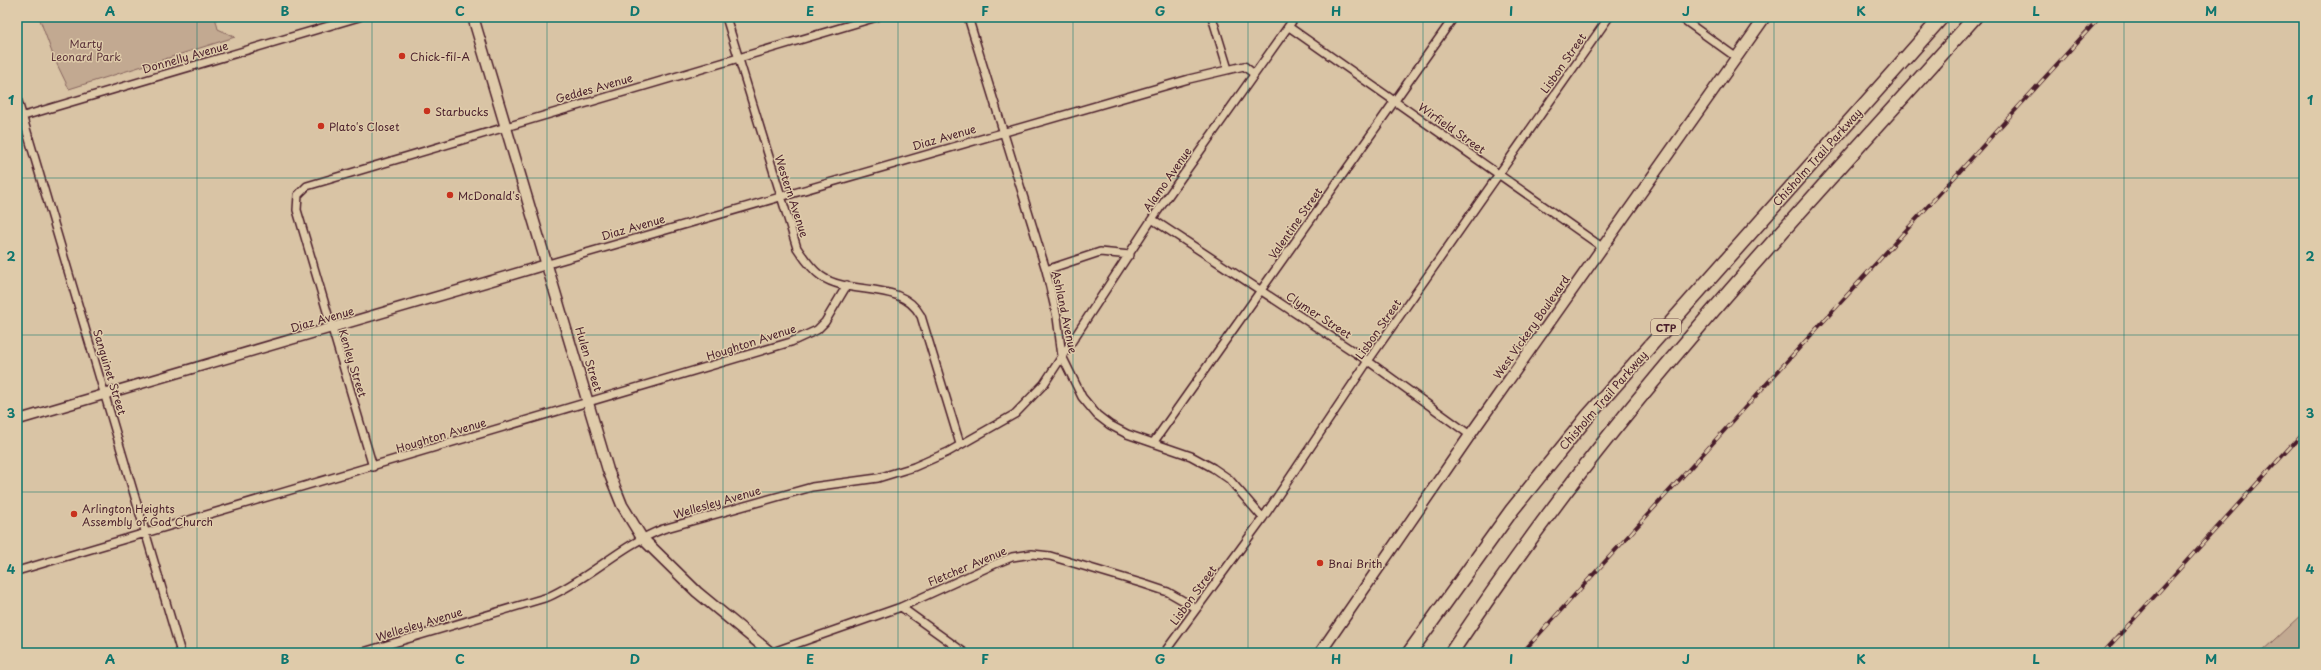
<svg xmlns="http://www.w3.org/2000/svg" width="2321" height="670" font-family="'Playpen Sans',sans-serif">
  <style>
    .green { fill: #c2a991; stroke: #86645e }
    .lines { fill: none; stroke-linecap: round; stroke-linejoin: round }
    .minor-casing { stroke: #4a1f2b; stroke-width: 10 }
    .tertiary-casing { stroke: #4a1f2b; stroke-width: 12 }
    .secondary-casing { stroke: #4a1f2b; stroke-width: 13 }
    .motorway-casing { stroke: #4a1f2b; stroke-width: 16 }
    .minor { stroke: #dfcbaa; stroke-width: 7 }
    .tertiary { stroke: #dfcbaa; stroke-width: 9 }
    .secondary { stroke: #dfcbaa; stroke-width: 10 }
    .motorway { stroke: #dfcbaa; stroke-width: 13 }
    .rail-casing { stroke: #4a1f2b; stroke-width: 4 }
    .rail { stroke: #dfcbaa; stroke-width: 2.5; stroke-dasharray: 8; stroke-linecap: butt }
    .grid { fill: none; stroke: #0f766e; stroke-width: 1; stroke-opacity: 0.55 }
    .poi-dot { fill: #c8321e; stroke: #dfcbaa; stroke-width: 1.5 }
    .labels { text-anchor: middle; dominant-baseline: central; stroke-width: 3; stroke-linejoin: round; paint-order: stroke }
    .shield { fill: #dfcbaa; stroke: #775351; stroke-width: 1 }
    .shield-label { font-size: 10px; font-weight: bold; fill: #4a1f2b }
    .park-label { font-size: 11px; fill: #5c343a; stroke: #dfcbaa }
    .poi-label { font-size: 11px; fill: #4a1f2b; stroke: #dfcbaa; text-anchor: start }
    .street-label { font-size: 11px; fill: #4a1f2b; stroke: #dfcbaa }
    .neatline { fill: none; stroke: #0f766e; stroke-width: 1.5 }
    .grid-label { font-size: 13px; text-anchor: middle; font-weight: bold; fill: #0f766e }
  </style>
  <rect width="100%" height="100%" fill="#d9c4a5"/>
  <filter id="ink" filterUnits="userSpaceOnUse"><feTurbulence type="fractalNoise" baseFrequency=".025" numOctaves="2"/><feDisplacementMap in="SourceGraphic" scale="8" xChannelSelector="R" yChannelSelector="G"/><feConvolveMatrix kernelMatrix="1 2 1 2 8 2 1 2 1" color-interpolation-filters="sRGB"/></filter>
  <g filter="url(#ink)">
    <path class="green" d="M39 17H215L218 29 235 37 69 89 54 58Z
      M2304 613V653H2261Z"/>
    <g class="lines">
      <g class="minor-casing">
        <path id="minor" d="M726 17 797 248C804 258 811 269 821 276 850 297 901 279 921 316L960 444
          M968 17 1046 270 1057 317 1062 356 1082 397 1097 415 1110 425 1127 434 1191 456 1213 468 1229 479 1263 518
          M1212 17 1228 69
          M1680 17 1737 58
          M1289 27 1602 247
          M17 98 181 653
          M17 118 359 17
          M1152 219 1368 361 1470 435
          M548 264 1189 79 1244 66 1254 74
          M1046 270 1100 252 1130 255
          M1153 443 1454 17
          M373 467 297 210 298 195 307 186 877 17
          M17 571 791 342 817 330 825 322 847 285
          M901 607 965 653
          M360 653 548 597C589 579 621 545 663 529L812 487 878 478 914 467 948 452 1015 414 1044 384 1152 219 1295 17
          M770 653 901 607 995 564 1012 557 1032 554 1050 556 1144 584 1168 592 1196 608
          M1164 653 1263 518 1368 361 1609 17"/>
      </g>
      <g class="tertiary-casing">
        <path id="tertiary" d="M17 420 548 264"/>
      </g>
      <g class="secondary-casing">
        <path id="secondary" d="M473 17 608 470 622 505 642 538 697 592 771 653
          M1320 653 1470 435 1765 17"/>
      </g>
      <g class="motorway-casing">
        <path id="motorway" d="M1409 653 1512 510 1588 416 1942 17
          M1451 653C1502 577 1555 503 1612 432 1727 288 1853 154 1975 17"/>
      </g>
      <use href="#minor" class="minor"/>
      <use href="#tertiary" class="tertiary"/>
      <use href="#secondary" class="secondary"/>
      <use href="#motorway" class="motorway"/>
      <g class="rail-casing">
        <path id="rail" d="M1522 653 2100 17
          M2103 653 2304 432"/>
      </g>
      <use href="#rail" class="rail"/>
    </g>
  </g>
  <path class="grid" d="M197 17V653M372 17V653M547 17V653M723 17V653M898 17V653M1073 17V653M1248 17V653M1423 17V653M1598 17V653M1774 17V653M1949 17V653M2124 17V653M17 178H2304M17 335H2304M17 492H2304"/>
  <g class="poi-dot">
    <circle cx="402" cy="56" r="4"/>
    <circle cx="427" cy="111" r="4"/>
    <circle cx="321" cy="126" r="4"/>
    <circle cx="450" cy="195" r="4"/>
    <circle cx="74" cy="514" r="4"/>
    <circle cx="1320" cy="563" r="4"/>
  </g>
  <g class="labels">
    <rect class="shield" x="1651" y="319" width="30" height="16" rx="3"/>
    <g class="shield-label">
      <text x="1666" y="327">CTP</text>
    </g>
    <g class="park-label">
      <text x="86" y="43">Marty<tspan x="86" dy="13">Leonard Park</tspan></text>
    </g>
    <g class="poi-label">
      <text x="410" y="56">Chick-fil-A</text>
      <text x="435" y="111">Starbucks</text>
      <text x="329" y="126">Plato's Closet</text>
      <text x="458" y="195">McDonald's</text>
      <text x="82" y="508">Arlington Heights<tspan x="82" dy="13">Assembly of God Church</tspan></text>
      <text x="1328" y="563">Bnai Brith</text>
    </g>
    <g class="street-label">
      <text transform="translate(185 57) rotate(-16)">Donnelly Avenue</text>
      <text transform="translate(1563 63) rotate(-55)">Lisbon Street</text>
      <text transform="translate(594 88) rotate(-16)">Geddes Avenue</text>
      <text transform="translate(1452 128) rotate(35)">Wirfield Street</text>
      <text transform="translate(944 137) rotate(-16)">Diaz Avenue</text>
      <text transform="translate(1817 157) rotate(-48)">Chisholm Trail Parkway</text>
      <text transform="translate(1167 179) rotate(-55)">Alamo Avenue</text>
      <text transform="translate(792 196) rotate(72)">Western Avenue</text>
      <text transform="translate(1295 223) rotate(-55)">Valentine Street</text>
      <text transform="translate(633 227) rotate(-16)">Diaz Avenue</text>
      <text transform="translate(1065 312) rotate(78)">Ashland Avenue</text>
      <text transform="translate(1319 315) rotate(33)">Clymer Street</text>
      <text transform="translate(322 319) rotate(-16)">Diaz Avenue</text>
      <text transform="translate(1531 327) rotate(-55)">West Vickery Boulevard</text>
      <text transform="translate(1378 329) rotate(-55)">Lisbon Street</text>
      <text transform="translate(751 342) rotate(-18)">Houghton Avenue</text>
      <text transform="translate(589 359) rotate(73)">Hulen Street</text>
      <text transform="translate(353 363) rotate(73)">Kenley Street</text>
      <text transform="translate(110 372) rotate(73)">Sanguinet Street</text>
      <text transform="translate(1603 400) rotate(-49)">Chisholm Trail Parkway</text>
      <text transform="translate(441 435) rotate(-17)">Houghton Avenue</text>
      <text transform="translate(717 502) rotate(-16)">Wellesley Avenue</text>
      <text transform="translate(967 566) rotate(-23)">Fletcher Avenue</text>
      <text transform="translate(1193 595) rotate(-54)">Lisbon Street</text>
      <text transform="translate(419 624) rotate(-17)">Wellesley Avenue</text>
    </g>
  </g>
  <rect width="2321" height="670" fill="none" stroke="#dfcbaa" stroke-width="44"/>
  <rect x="22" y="22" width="2277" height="626" class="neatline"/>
  <g class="grid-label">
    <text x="110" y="16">A</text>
    <text x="285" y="16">B</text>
    <text x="460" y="16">C</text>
    <text x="635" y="16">D</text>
    <text x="810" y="16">E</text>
    <text x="985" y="16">F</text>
    <text x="1160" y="16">G</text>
    <text x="1336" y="16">H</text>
    <text x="1511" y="16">I</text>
    <text x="1686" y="16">J</text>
    <text x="1861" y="16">K</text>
    <text x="2036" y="16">L</text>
    <text x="2211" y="16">M</text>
    <text x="11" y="105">1</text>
    <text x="2310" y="105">1</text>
    <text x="11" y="261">2</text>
    <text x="2310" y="261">2</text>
    <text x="11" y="418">3</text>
    <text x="2310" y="418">3</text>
    <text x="11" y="574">4</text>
    <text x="2310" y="574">4</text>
    <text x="110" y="664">A</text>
    <text x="285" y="664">B</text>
    <text x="460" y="664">C</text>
    <text x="635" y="664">D</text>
    <text x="810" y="664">E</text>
    <text x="985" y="664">F</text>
    <text x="1160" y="664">G</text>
    <text x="1336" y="664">H</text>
    <text x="1511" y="664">I</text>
    <text x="1686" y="664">J</text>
    <text x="1861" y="664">K</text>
    <text x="2036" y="664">L</text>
    <text x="2211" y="664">M</text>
  </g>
</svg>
